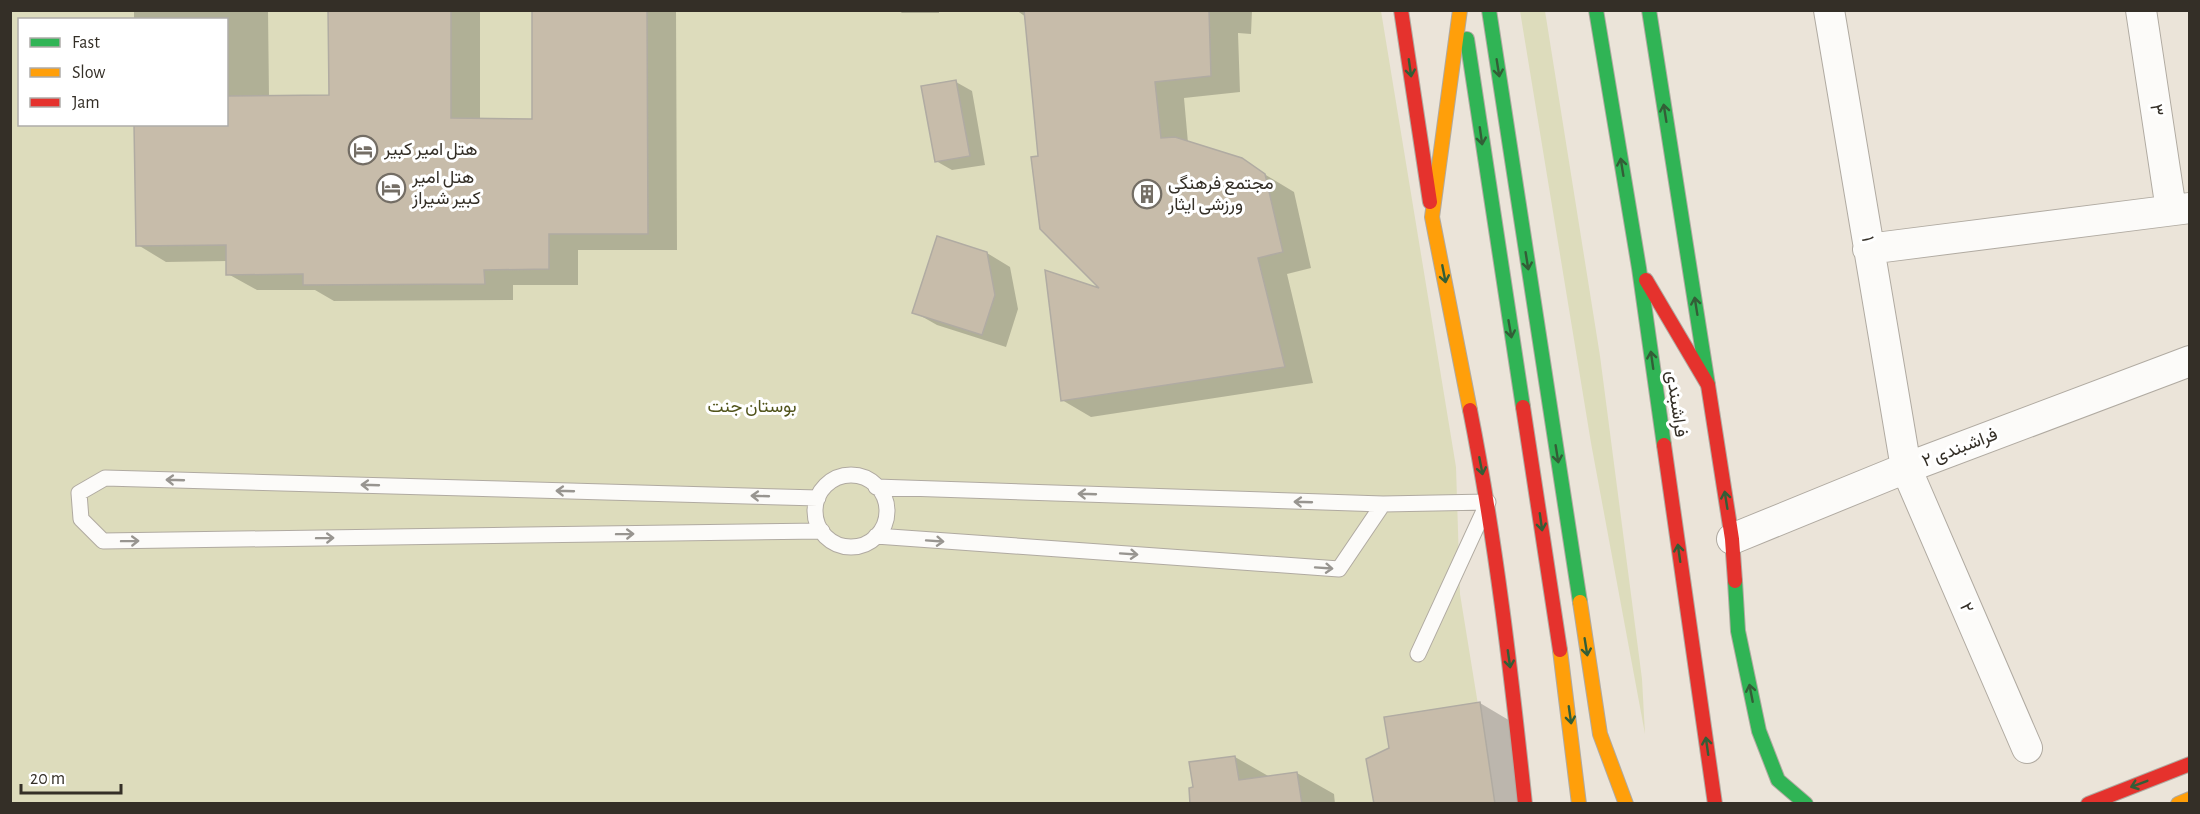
<svg xmlns="http://www.w3.org/2000/svg" width="2200" height="814" font-family="'Alegreya Sans',Vazirmatn,sans-serif">
  <style>
    .green { fill: #dddcbc; fill-rule: evenodd }
    .shadow { fill: #0003 }
    .building { fill: #c7bcaa; stroke: #b0aba2; stroke-width: 1.5 }
    .lines { fill: none; stroke-linecap: round; stroke-linejoin: round }
    .lane-casing { stroke: #b0aaa1; stroke-width: 17 }
    .street-casing { stroke: #b0aaa1; stroke-width: 32 }
    .fast-casing { stroke: #b0aaa1; stroke-width: 16 }
    .slow-casing { stroke: #b0aaa1; stroke-width: 16 }
    .jam-casing { stroke: #b0aaa1; stroke-width: 16 }
    .lane { stroke: #fcfbf9; stroke-width: 15 }
    .street { stroke: #fcfbf9; stroke-width: 30 }
    .fast { stroke: #30b455; stroke-width: 14 }
    .slow { stroke: #ff9f0a; stroke-width: 14 }
    .jam { stroke: #e5322d; stroke-width: 14 }
    .oneway { stroke: #335e37 }
    .oneway2 { stroke: #989590 }
    .labels { text-anchor: middle; dominant-baseline: central; stroke-width: 6; stroke-linejoin: round; paint-order: stroke }
    .street-label { font-size: 18px; fill: #342f27; stroke: #fff }
    .poi-label { font-size: 18px; fill: #342f27; stroke: #fff; text-anchor: start }
    .park-label { font-size: 18px; fill: #51541b; stroke: #fff }
  </style>
  <rect width="100%" height="100%" fill="#ebe4d9"/>
  <path class="green" d="M10 11H1381L1456 467 1460 594 1494 803H11ZM20 20H226V124H20Z
    M1520 11H1545L1600 356 1642 679 1645 734 1591 443Z"/>
  <path class="shadow" d="M134 10H268L269 97 331 96 329 10H480V120L533 121V10H676L677 250H578V285H513V300L334 301 315 290H257L228 274V261L166 262 138 245 226 124V20H134Z
    M898 10H939V13H902Z
    M1016 10H1252L1251 34 1238 33 1240 92 1184 98 1188 143 1241 160 1294 192 1311 268 1287 274 1313 383 1091 417 1062 400 1104 291 1040 158 1026 17Z
    M956 82 972 91 985 165 952 170 936 161Z
    M987 253 1010 267 1018 309 1006 347 937 325 914 312Z
    M1480 703 1517 725 1528 804H1375Z
    M1235 757 1270 777 1297 773 1334 794 1335 804H1197Z"/>
  <path class="building" d="M328 10H451V118L532 119V10H647L648 234H549V269L484 270 485 284 303 285V274L226 275V245L136 246 134 124H226V96L329 95Z
    M1024 10H1209L1211 76 1155 82 1161 138 1175 137 1242 158 1265 174 1283 252 1258 258 1285 367 1061 401 1045 270 1099 288 1040 229 1031 157 1038 156Z
    M956 80 970 156 935 162 921 86Z
    M937 236 987 252 995 295 982 335 912 313Z
    M1480 702 1495 804H1374L1366 759 1389 748 1384 717Z
    M1235 756 1239 780 1297 772 1302 804H1190L1189 788 1193 787 1189 762Z"/>
  <g class="lines">
    <g class="lane-casing">
      <path id="lane" d="M815 511a36 36 0 1 1 72 0a36 36 0 1 1-72 0Z
        M876 487 1383 504 1488 502 1418 654
        M818 498 105 478 79 493 81 519 103 541 822 531
        M876 536 1339 569 1383 504"/>
    </g>
    <g class="street-casing">
      <path id="street" d="M1829 10 1906 468 2027 748
        M2141 10 2171 210
        M1868 249 2190 208
        M1732 539 1906 468 2190 361"/>
    </g>
    <g class="fast-casing">
      <path id="fast" d="M1489 10 1580 602
        M1596 10 1639 268 1664 445
        M1649 10 1708 385
        M1467 39 1523 407
        M1735 581 1738 631 1759 731 1778 780 1806 804"/>
    </g>
    <g class="slow-casing">
      <path id="slow" d="M1460 10 1432 217 1470 410
        M1580 602 1600 734 1626 804
        M1560 650 1579 804
        M2178 804 2190 799"/>
    </g>
    <g class="jam-casing">
      <path id="jam" d="M1401 10 1430 202
        M1646 280 1708 385 1732 539 1735 581
        M1523 407 1560 650
        M1470 410C1496 541 1511 672 1525 804
        M1664 445 1715 804
        M2088 804 2190 764"/>
    </g>
    <use href="#lane" class="lane"/>
    <use href="#street" class="street"/>
    <use href="#fast" class="fast"/>
    <use href="#slow" class="slow"/>
    <use href="#jam" class="jam"/>
  </g>
  <defs><path id="oneway-shaft" d="M-6 0H5M1.5-3L5.5 0L1.5 3" fill="none" stroke-width="1.6" stroke-linecap="round" stroke-linejoin="round" transform="scale(1.5)"/></defs>
  <g class="oneway">
    <use href="#oneway-shaft" transform="translate(1410 68) rotate(82)"/>
    <use href="#oneway-shaft" transform="translate(1498 68) rotate(81)"/>
    <use href="#oneway-shaft" transform="translate(1665 113) rotate(-99)"/>
    <use href="#oneway-shaft" transform="translate(1481 136) rotate(82)"/>
    <use href="#oneway-shaft" transform="translate(1622 167) rotate(-99)"/>
    <use href="#oneway-shaft" transform="translate(1527 261) rotate(81)"/>
    <use href="#oneway-shaft" transform="translate(1444 274) rotate(79)"/>
    <use href="#oneway-shaft" transform="translate(1696 306) rotate(-99)"/>
    <use href="#oneway-shaft" transform="translate(1510 329) rotate(80)"/>
    <use href="#oneway-shaft" transform="translate(1652 360) rotate(-98)"/>
    <use href="#oneway-shaft" transform="translate(1557 454) rotate(81)"/>
    <use href="#oneway-shaft" transform="translate(1481 466) rotate(79)"/>
    <use href="#oneway-shaft" transform="translate(1726 500) rotate(-99)"/>
    <use href="#oneway-shaft" transform="translate(1541 522) rotate(82)"/>
    <use href="#oneway-shaft" transform="translate(1679 553) rotate(-98)"/>
    <use href="#oneway-shaft" transform="translate(1586 647) rotate(81)"/>
    <use href="#oneway-shaft" transform="translate(1509 659) rotate(82)"/>
    <use href="#oneway-shaft" transform="translate(1751 693) rotate(-101)"/>
    <use href="#oneway-shaft" transform="translate(1570 715) rotate(82)"/>
    <use href="#oneway-shaft" transform="translate(1707 746) rotate(-98)"/>
    <use href="#oneway-shaft" transform="translate(2139 784) rotate(159)"/>
  </g>
  <g class="oneway2">
    <use href="#oneway-shaft" transform="translate(175 480) rotate(-178)"/>
    <use href="#oneway-shaft" transform="translate(370 485) rotate(-178)"/>
    <use href="#oneway-shaft" transform="translate(565 491) rotate(-178)"/>
    <use href="#oneway-shaft" transform="translate(1087 494) rotate(-178)"/>
    <use href="#oneway-shaft" transform="translate(760 496) rotate(-178)"/>
    <use href="#oneway-shaft" transform="translate(1303 502) rotate(-178)"/>
    <use href="#oneway-shaft" transform="translate(625 534) rotate(-1)"/>
    <use href="#oneway-shaft" transform="translate(325 538) rotate(-1)"/>
    <use href="#oneway-shaft" transform="translate(130 541) rotate(-1)"/>
    <use href="#oneway-shaft" transform="translate(935 541) rotate(4)"/>
    <use href="#oneway-shaft" transform="translate(1129 554) rotate(4)"/>
    <use href="#oneway-shaft" transform="translate(1324 568) rotate(4)"/>
  </g>
  <defs>
    <g id="hotel-ring" transform="scale(1.5)"><circle r="9.5" fill="#fff" stroke="#746e65" stroke-width="1.5"/><path d="M-6-4.5h1.5V1H6V5H4.5V3h-9V5H-6ZM-4 0a1.8 1.8 0 1 1 3.6 0ZM.5 0V-2.5h3Q6-2.5 6 0Z" fill="#746e65"/></g>
    <g id="building-ring" transform="scale(1.5)"><circle r="9.5" fill="#fff" stroke="#746e65" stroke-width="1.5"/><path d="M-4-6H4V6H1V3H-1V6H-4ZM-2.5-4.3h1.7v1.8h-1.7ZM.8-4.3h1.7v1.8H.8ZM-2.5-1h1.7V.8h-1.7ZM.8-1h1.7V.8H.8Z" fill="#746e65"/></g>
  </defs>
  <g fill-rule="evenodd">
    <use href="#hotel-ring" x="363" y="150"/>
    <use href="#hotel-ring" x="391" y="188"/>
    <use href="#building-ring" x="1147" y="194"/>
  </g>
  <g class="labels">
    <g class="street-label">
      <text transform="translate(2156 110) rotate(82)">۳</text>
      <text transform="translate(1867 239) rotate(81)">۱</text>
      <text transform="translate(1676 404) rotate(82)">فراشبندی</text>
      <text transform="translate(1960 448) rotate(-21)">۲ فراشبندی</text>
      <text transform="translate(1966 608) rotate(67)">۲</text>
    </g>
    <g class="poi-label">
      <text x="384" y="150">هتل امیر کبیر</text>
      <text x="412" y="178">هتل امیر<tspan x="412" dy="21">کبیر شیراز</tspan></text>
      <text x="1168" y="184">مجتمع فرهنگی<tspan x="1168" dy="21">ورزشی ایثار</tspan></text>
    </g>
    <g class="park-label">
      <text x="752" y="407">بوستان جنت</text>
    </g>
  </g>
  <rect width="2200" height="814" fill="none" stroke="#342f27" stroke-width="24"/>
  <rect x="18" y="18" width="210" height="108" fill="#ffffff" stroke="#aeaca9" stroke-width="1.5"/>
  <rect x="30" y="38" width="30" height="9" fill="#30b455" stroke="#aeaca9" stroke-width="1.5"/>
  <text x="72" y="48" font-size="18" fill="#342f27">Fast</text>
  <rect x="30" y="68" width="30" height="9" fill="#ff9f0a" stroke="#aeaca9" stroke-width="1.5"/>
  <text x="72" y="78" font-size="18" fill="#342f27">Slow</text>
  <rect x="30" y="98" width="30" height="9" fill="#e5322d" stroke="#aeaca9" stroke-width="1.5"/>
  <text x="72" y="108" font-size="18" fill="#342f27">Jam</text>
  <path d="M21 784v9h100v-9" fill="none" stroke="#342f27" stroke-width="3"/>
  <text x="30" y="784" font-size="18" fill="#342f27" stroke="#ffffff" stroke-width="4.5" paint-order="stroke">20 m</text>
</svg>
